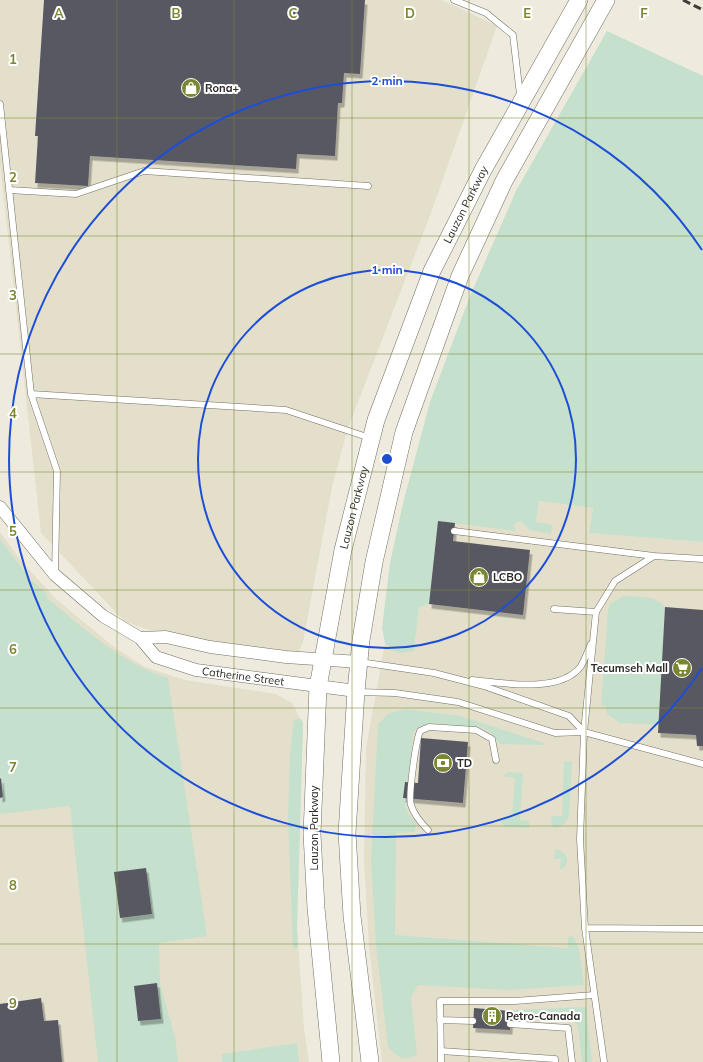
<svg xmlns="http://www.w3.org/2000/svg" width="703" height="1062" font-family="Mulish,sans-serif">
  <style>
    .built { fill: #e4dfcb }
    .green { fill: #c5e0cc }
    .building { fill: #585964; filter: url(#shadow) }
    .lines { fill: none; stroke-linecap: round; stroke-linejoin: round }
    .service-casing { stroke: #716f64; stroke-width: 7 }
    .minor-casing { stroke: #716f64; stroke-width: 13 }
    .secondary-casing { stroke: #716f64; stroke-width: 18 }
    .service { stroke: #fff; stroke-width: 6 }
    .minor { stroke: #fff; stroke-width: 12 }
    .secondary { stroke: #fff; stroke-width: 17 }
    .rail { stroke: #403e39; stroke-width: 3; stroke-dasharray: 8 4; stroke-linecap: butt }
    .grid { fill: none; stroke: #7b8633; stroke-width: 1; stroke-opacity: 0.55 }
    .ring { fill: none; stroke: #1d4ed8; stroke-width: 2 }
    .labels { text-anchor: middle; dominant-baseline: central; stroke-width: 4; stroke-linejoin: round; paint-order: stroke }
    .poi-label { font-size: 11px; font-weight: bold; fill: #2c2b27; stroke: #fff; text-anchor: start }
    .street-label { font-size: 11px; fill: #2c2b27; stroke: #fff }
    .grid-label { font-size: 13px; text-anchor: middle; font-weight: bold; fill: #7b8633; stroke: #fff; stroke-width: 4; stroke-linejoin: round; paint-order: stroke }
    .centre { fill: #1d4ed8; stroke: #fff; stroke-width: 2 }
    .ring-label { font-size: 12px; text-anchor: middle; font-weight: bold; fill: #1d4ed8; stroke: #fff; stroke-width: 4; stroke-linejoin: round; paint-order: stroke }
  </style>
  <defs>
    <filter id="shadow"><feDropShadow dx="2.5" dy="4.5" stdDeviation="0" flood-color="#0004"/></filter>
  </defs>
  <rect width="100%" height="100%" fill="#eeebde"/>
  <path class="built" d="M0 0H442L497 26 431 213 348 428 332 487 303 642 297 656 168 637 124 621 41 533 0 164Z
    M539 501 593 508 590 533 703 542V1062H382L369 946 364 862 366 748 385 643 392 650H414L419 607 438 521 515 530 513 525 521 521 536 522Z
    M0 532 22 562 56 599 114 647 145 667 185 680 276 694 292 703 303 723 297 927 304 1028 309 1062H0Z"/>
  <path class="green" d="M607 31 703 76V542L589 533 593 508 539 501 536 522 552 525 551 534 530 530 521 521 513 525 516 531 438 521 429 604 419 607 414 651 399 653 392 650 385 643 382 628 390 563 403 503 430 402 470 296 516 191Z
    M0 539 31 580 47 594V598C85 629 121 663 168 678L207 936 159 943 160 984 175 1037 178 1062H98L70 806 0 814V798L3 797 0 776Z
    M624 596C639 597 656 595 665 607L659 725 620 723 607 714 605 705 601 706 608 610 610 604Z
    M406 709 460 716 544 743V745L500 744 489 731 480 727 429 723 416 729 413 735 405 806 409 815 417 824 414 832 396 833 395 935 568 948V937L573 936 579 949 584 985 509 990 418 985 411 997 417 1054C406 1062 396 1057 388 1047L376 945 371 861 378 724 389 713Z
    M294 719H301L303 723 297 927 298 948 293 949 288 818 290 754Z
    M564 761 572 762 569 817 565 823 557 828 552 826 551 816H562Z
    M507 772 523 773 520 820 529 821V828L505 827 500 822V819L512 817 515 778 503 776Z
    M555 849C566 851 572 861 562 869L560 868 561 859H554Z
    M586 1007 592 1062H582L578 1026 572 1020H514V1010Z
    M297 1043 299 1062H222V1054Z"/>
  <path class="building" d="M44 0H365L360 74 344 73 342 103H338L335 156 297 154 296 169 90 156 88 186 35 183 38 136H35Z
    M438 521 455 523 453 541 530 550 523 615 429 604Z
    M665 607 703 610V746H697L696 735 658 733Z
    M421 738 468 742 463 803 403 798 405 782 418 783Z
    M1 778 3 797 0 798V779Z
    M146 868 152 914 120 918 114 872Z
    M157 983 161 1019 138 1021 134 986Z
    M41 998 44 1021 58 1020 62 1062H0V1004Z
    M474 1008 511 1011 510 1030 473 1028Z"/>
  <g class="lines">
    <g class="service-casing">
      <path id="service" d="M454 0 486 13 513 35 520 95
        M0 104 31 394 57 471 55 574
        M9 190 76 194 144 171 368 186
        M31 394 286 410 370 438
        M454 531 654 556 703 559
        M554 609 596 612
        M360 662 434 673 484 686 569 716 584 732
        M472 680C502 683 561 694 581 666 585 659 588 651 591 644
        M357 692 395 693 458 702 555 733 584 732 703 764
        M428 830C421 823 414 815 411 805 408 796 416 741 420 731L429 727 476 730 492 739 496 760
        M585 928 703 929
        M440 1020 473 1021
        M510 1024 568 1028 572 1062
        M441 1051 555 1059V1062
        M441 1062 440 1001H515L594 995
        M604 1062 585 928 580 839 584 732 596 612 615 581 654 556"/>
    </g>
    <g class="minor-casing">
      <g id="minor">
        <path id="s1" d="M0 507 55 575 103 616 140 638 156 657 196 670 356 691"/>
        <path d="M140 638 166 637 210 647 286 657 359 662"/>
      </g>
    </g>
    <g class="secondary-casing">
      <g id="secondary">
        <path id="s2" d="M331 1062 316 908 312 834 318 687 343 550 376 420 432 271 483 170 579 0"/>
        <path d="M370 1062 352 916 347 833 356 691 361 640 374 562 404 432 460 276 504 181 606 0"/>
      </g>
    </g>
    <use href="#service" class="service"/>
    <use href="#minor" class="minor"/>
    <use href="#secondary" class="secondary"/>
    <path class="rail" d="M683 0 703 10"/>
  </g>
  <path class="grid" d="M117 0V1062M234 0V1062M352 0V1062M469 0V1062M586 0V1062M0 118H703M0 236H703M0 354H703M0 472H703M0 590H703M0 708H703M0 826H703M0 944H703"/>
  <g class="ring">
    <circle cx="387" cy="459" r="189"/>
    <path d="M702 668A378 378 0 1 1 702 250"/>
  </g>
  <defs>
    <g id="shop-disc" transform="scale(1)"><circle r="9.5" fill="#7b8633" stroke="#fff"/><path d="M-5-2.5h2.3a2.7 3.5 0 0 1 5.4 0H5L5.5 6h-11ZM-1.5-2.5h3a1.5 2.3 0 0 0-3 0Z" fill="#fff"/></g>
    <g id="supermarket-disc" transform="scale(1)"><circle r="9.5" fill="#7b8633" stroke="#fff"/><path d="M-6-5.5h2.5l.6 2H6L4.5 2H-2.5L-4.4-4H-6ZM-1.5 3.2a1.3 1.3 0 1 0 .1 0ZM3 3.2a1.3 1.3 0 1 0 .1 0Z" fill="#fff"/></g>
    <g id="bank-disc" transform="scale(1)"><circle r="9.5" fill="#7b8633" stroke="#fff"/><path d="M-6-4H6V4H-6ZM0-2.3a2.3 2.3 0 1 0 0 4.6a2.3 2.3 0 1 0 0-4.6Z" fill="#fff"/></g>
    <g id="building-disc" transform="scale(1)"><circle r="9.5" fill="#7b8633" stroke="#fff"/><path d="M-4-6H4V6H1V3H-1V6H-4ZM-2.5-4.3h1.7v1.8h-1.7ZM.8-4.3h1.7v1.8H.8ZM-2.5-1h1.7V.8h-1.7ZM.8-1h1.7V.8H.8Z" fill="#fff"/></g>
  </defs>
  <g fill-rule="evenodd">
    <use href="#shop-disc" x="191" y="88"/>
    <use href="#shop-disc" x="479" y="577"/>
    <use href="#supermarket-disc" x="682" y="668"/>
    <use href="#bank-disc" x="443" y="763"/>
    <use href="#building-disc" x="492" y="1016"/>
  </g>
  <g class="labels">
    <g class="poi-label">
      <text x="205" y="88">Rona+</text>
      <text x="493" y="577">LCBO</text>
      <text x="668" y="668" text-anchor="end">Tecumseh Mall</text>
      <text x="457" y="763">TD</text>
      <text x="506" y="1016">Petro-Canada</text>
    </g>
    <g class="street-label">
      <text stroke="none"><textPath href="#s2" startOffset="883">Lauzon Parkway</textPath></text>
      <text stroke="none"><textPath href="#s2" startOffset="559">Lauzon Parkway</textPath></text>
      <text stroke="none"><textPath href="#s1" startOffset="308">Catherine Street</textPath></text>
      <text transform="translate(314 828) rotate(-90)">Lauzon Parkway</text>
    </g>
  </g>
  <g class="grid-label">
    <text x="59" y="18">A</text>
    <text x="176" y="18">B</text>
    <text x="293" y="18">C</text>
    <text x="410" y="18">D</text>
    <text x="527" y="18">E</text>
    <text x="644" y="18">F</text>
    <text x="13" y="64">1</text>
    <text x="13" y="182">2</text>
    <text x="13" y="300">3</text>
    <text x="13" y="418">4</text>
    <text x="13" y="536">5</text>
    <text x="13" y="654">6</text>
    <text x="13" y="772">7</text>
    <text x="13" y="890">8</text>
    <text x="13" y="1008">9</text>
  </g>
  <circle cx="387" cy="459" r="6" class="centre"/>
  <g class="ring-label">
    <text x="387" y="85">2 min</text>
    <text x="387" y="274">1 min</text>
  </g>
</svg>
